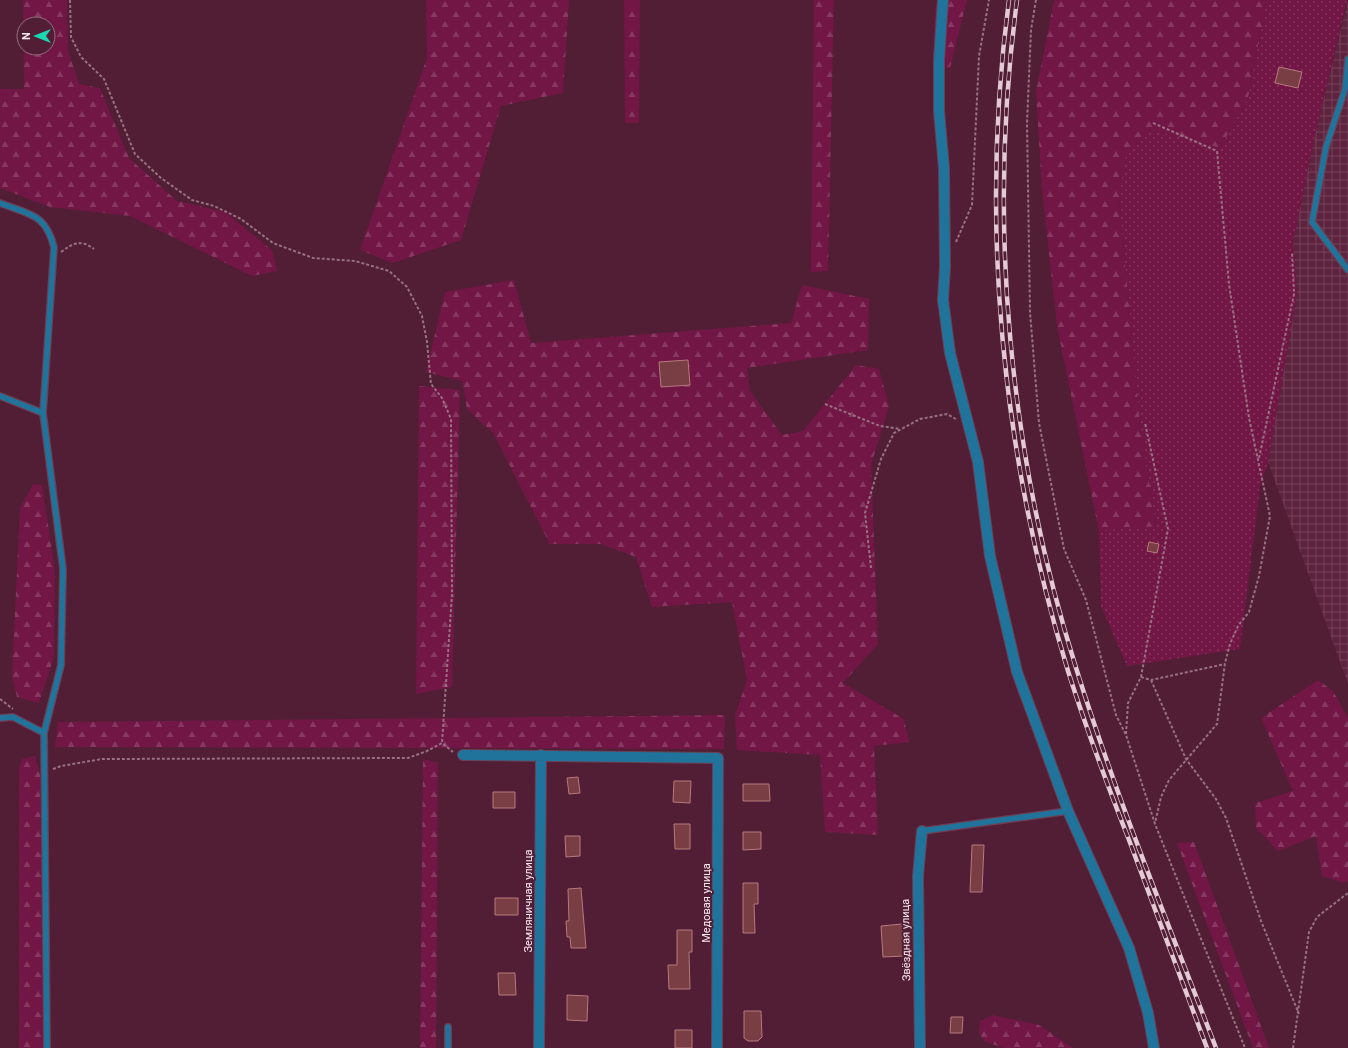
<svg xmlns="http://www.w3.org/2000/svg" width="1348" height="1048" font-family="Roboto,sans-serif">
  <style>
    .industrial { fill: url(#industrial-grid) }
    .forest { fill: url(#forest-firs); fill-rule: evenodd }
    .garden { fill: url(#garden-dots) }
    .building { fill: #783e44; stroke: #b8787d }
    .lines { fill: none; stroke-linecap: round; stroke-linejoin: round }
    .lane-casing { stroke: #6c3e53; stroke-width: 8 }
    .street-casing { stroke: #6c3e53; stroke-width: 12 }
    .path { stroke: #987182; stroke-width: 2; stroke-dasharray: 3 2; stroke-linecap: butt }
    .lane { stroke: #20749b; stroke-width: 5.5 }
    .street { stroke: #20749b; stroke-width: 10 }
    .rail-casing { stroke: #e3cad4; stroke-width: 4.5 }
    .rail { stroke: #511e35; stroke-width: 3; stroke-dasharray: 9; stroke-linecap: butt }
    .labels { text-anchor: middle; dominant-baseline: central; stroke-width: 4; stroke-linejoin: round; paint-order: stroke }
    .street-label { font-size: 11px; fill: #fce8ef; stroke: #511e35 }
  </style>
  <defs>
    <pattern id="industrial-grid" width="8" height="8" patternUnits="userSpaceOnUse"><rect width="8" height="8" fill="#5e233e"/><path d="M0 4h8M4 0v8" fill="none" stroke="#76435a"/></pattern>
    <pattern id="forest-firs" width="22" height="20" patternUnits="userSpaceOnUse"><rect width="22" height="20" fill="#711645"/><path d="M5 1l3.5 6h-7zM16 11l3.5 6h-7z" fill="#863860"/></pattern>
    <pattern id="garden-dots" width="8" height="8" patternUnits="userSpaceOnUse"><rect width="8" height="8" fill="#711645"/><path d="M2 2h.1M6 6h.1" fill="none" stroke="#863860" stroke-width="1.8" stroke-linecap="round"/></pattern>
  </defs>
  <rect width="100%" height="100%" fill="#511e35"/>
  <path class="industrial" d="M1348 0V684L1268 462 1297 293 1293 242 1316 130Z"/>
  <path class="forest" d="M23 0H67L68 51 79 84 100 88 129 158 177 201 225 212 272 250 277 271 252 276 130 216 50 207 0 188V89H24ZM24 24H48V48H24Z
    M426 0H569L563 93 501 106 461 240 393 263 360 250 427 58Z
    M624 0H640L639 123H625Z
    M814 0H834L828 271 811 272Z
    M937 0H967L950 68 933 67 935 10Z
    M1054 0H1267L1248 99 1220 148 1152 130 1119 197 1140 421 1156 527 1099 531 1057 326 1042 191 1036 92Z
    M514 280 531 343 791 323 802 285 869 299 868 350 747 368 750 391 782 435 803 431 856 365 879 369 889 406 871 465 878 644 843 683 904 719 909 742 874 746 878 835 825 832 820 755 737 750 735 715 747 680 732 602 652 607 636 557 601 544H550L493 433 467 409 462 381 426 372 445 292Z
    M419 386 460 390 452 687 416 694Z
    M33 484 42 485 55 571 54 657 39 703 17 697 12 676 20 508Z
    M1318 680 1333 691 1348 718V881L1344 883 1322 876 1316 836 1278 851 1256 828 1255 803 1293 791 1261 718Z
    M725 715 724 749 55 747 58 722Z
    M35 756 40 775 44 1048H19V768L22 759Z
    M423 759 438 763 436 1048H420Z
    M1194 842 1269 1048H1253L1177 843Z
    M992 1015 1039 1025 1073 1048H1003L984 1041 979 1033 980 1021Z"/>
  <path class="garden" d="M1267 0H1347L1316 130 1293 241 1297 293 1268 462 1260 487 1240 649 1127 666 1101 606 1099 531 1156 526 1140 421 1119 197 1127 149 1152 130 1220 148 1248 99Z"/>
  <path class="building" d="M1279 67 1302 72 1298 88 1275 83Z
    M688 360 690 385 661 387 659 362Z
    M1149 542 1159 544 1157 553 1147 551Z
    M578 777 580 793 569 794 567 778Z
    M674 781H691L690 803 673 802Z
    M743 784H769L770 801H743Z
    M493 792H515V808H493Z
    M674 824H690V849H675Z
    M743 832H761V849L743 850Z
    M565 836H580V856L566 857Z
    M972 845H984L982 892H970Z
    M743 883H758V904H754L755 933H743Z
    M581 888 586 948H571L570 937H567L566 921H569L568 889Z
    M495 898H518V915H495Z
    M902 924 904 956 883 957 881 926Z
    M677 930H692V952H689L690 989H669L668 965H677Z
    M498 973H515L516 995H499Z
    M567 995 588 996 587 1021 567 1020Z
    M744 1011H761L762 1037 758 1041H748L744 1038Z
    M951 1017H963L962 1033H950Z
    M675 1030H692V1048H675Z"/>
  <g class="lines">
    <g class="lane-casing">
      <path id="lane" d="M1348 59 1345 89 1326 147 1312 222 1348 270
        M0 203C30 215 45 213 54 247L43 413 63 569 61 665 44 733
        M0 396 43 413
        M0 718 13 717 44 733 47 1048
        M922 831 1068 811
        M448 1048V1027"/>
    </g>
    <g class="street-casing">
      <path id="street" d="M943 0 939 60V111L944 168 945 267 943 300 950 353 978 462 990 556 1017 672 1068 811 1129 948 1148 1013 1154 1048
        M463 755 718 758 717 1048
        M539 1048 541 755
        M920 1048 918 876 922 831"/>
    </g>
    <path class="path" d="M70 0 71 37 81 57 104 79 135 154 161 178 192 200 214 206 241 219 273 243 313 258 355 261 389 271 407 287 422 316 427 342 431 384 442 398 451 419 452 594 442 743
      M1036 0 1031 30 1027 123 1030 312 1039 423 1064 549 1086 600 1116 715 1126 735 1155 824 1179 884 1245 1048
      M1153 123 1217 151 1229 284 1249 418 1270 516 1259 576 1249 612 1238 626 1230 644 1225 663 1217 724 1169 780 1161 797 1155 823
      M956 242 972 205 979 56 989 0
      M61 252C73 243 81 239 94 249
      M825 404 880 426 900 429
      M1259 458 1294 294 1292 253
      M871 568 865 513 881 459 894 433 920 419 947 414 956 419
      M1141 677 1151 680 1225 664
      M1151 680 1186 759 1216 799 1226 818 1261 921 1299 1014
      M0 699 13 709
      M1126 734 1128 703 1141 677 1168 529 1145 423
      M53 769 61 766 102 759 408 758 427 751 442 743 453 752
      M1293 1048 1309 932 1317 917 1348 893"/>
    <use href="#lane" class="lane"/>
    <use href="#street" class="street"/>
    <g class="rail-casing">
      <path id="rail" d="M1009 0C979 224 1002 455 1068 671 1086 728 1107 784 1129 840 1155 909 1181 979 1207 1048
        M1017 0C987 223 1009 456 1077 671 1117 799 1168 923 1216 1048"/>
    </g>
    <use href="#rail" class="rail"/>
  </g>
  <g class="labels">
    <g class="street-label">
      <text transform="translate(528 901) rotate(-90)">Земляничная улица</text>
      <text transform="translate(706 903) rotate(-90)">Медовая улица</text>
      <text transform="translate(906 940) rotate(-91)">Звёздная улица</text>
    </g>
  </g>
  <g transform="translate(36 36) rotate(270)"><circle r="19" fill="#511e35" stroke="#956f7f"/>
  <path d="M0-3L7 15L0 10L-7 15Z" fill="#1cd5b1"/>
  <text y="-6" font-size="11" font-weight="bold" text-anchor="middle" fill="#fce8ef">N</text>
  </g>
</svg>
